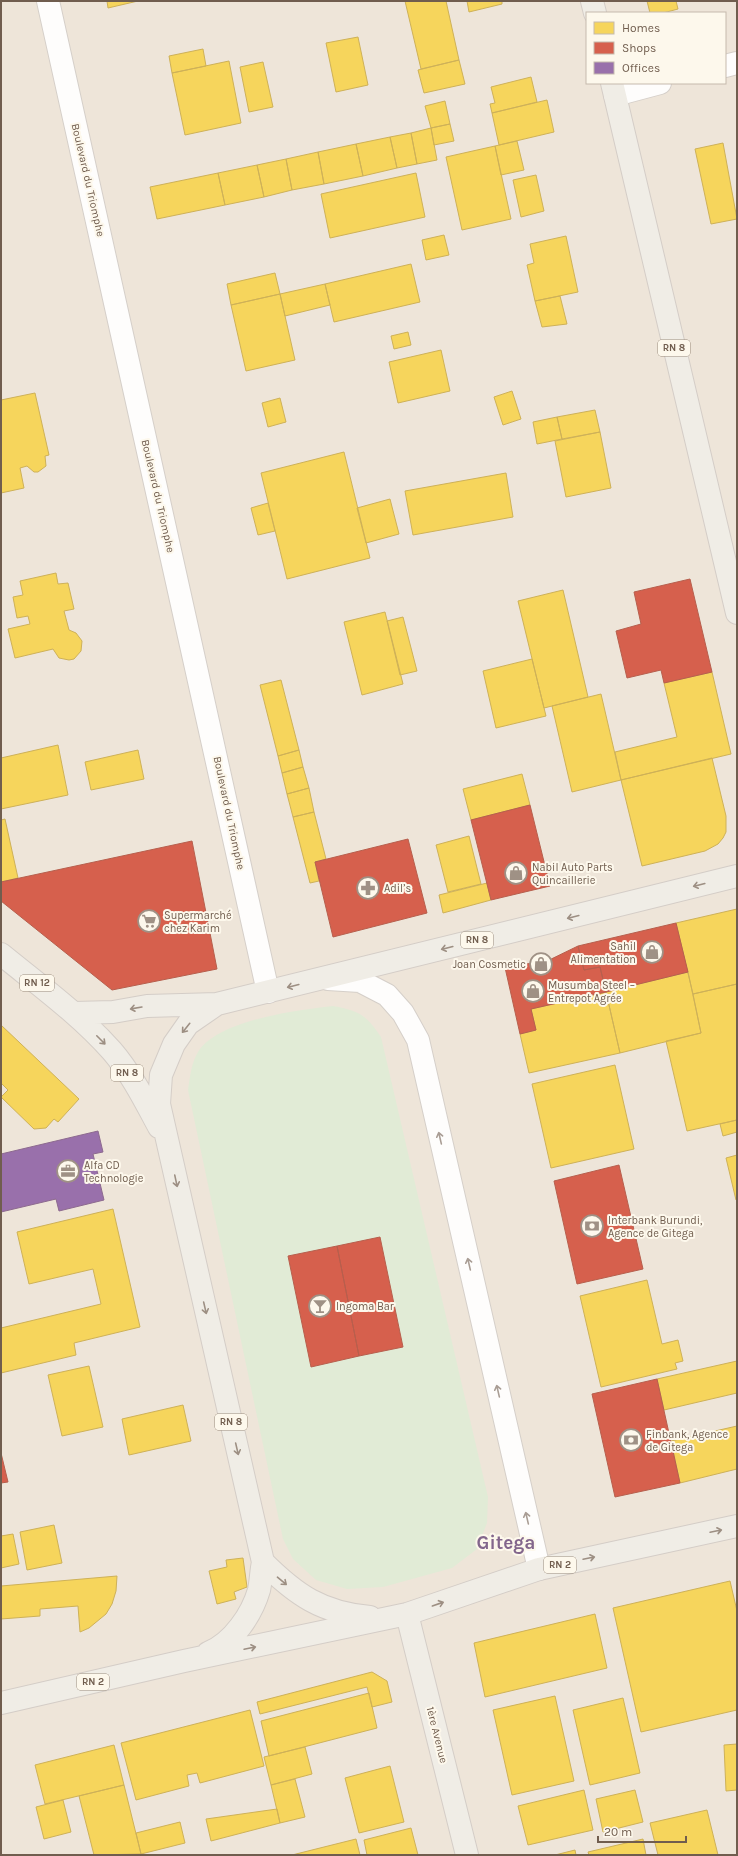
<svg xmlns="http://www.w3.org/2000/svg" width="738" height="1856" font-family="Karla,sans-serif">
  <style>
    .residential { fill: #eee5d9; fill-rule: evenodd }
    .green { fill: #e1ebd6 }
    .homes { fill: #f6d55c; stroke: #ceb158 }
    .shops { fill: #d6604d; stroke: #b75f4d }
    .offices { fill: #9970ab; stroke: #8d6a8f }
    .lines { fill: none; stroke-linecap: round; stroke-linejoin: round }
    .minor-casing { stroke: #d5cfc9; stroke-width: 24 }
    .major-casing { stroke: #d4cdc7; stroke-width: 24 }
    .minor { stroke: #fefdfc; stroke-width: 22 }
    .major { stroke: #f0ede6; stroke-width: 22 }
    .oneway { stroke: #9d8f83 }
    .oneway2 { stroke: #a99d94 }
    .labels { text-anchor: middle; dominant-baseline: central; stroke-width: 4; stroke-linejoin: round; paint-order: stroke }
    .shield { fill: #fdf8ec; stroke: #9a8c7d; stroke-width: 1 }
    .shield-label { font-size: 10px; font-weight: bold; fill: #705d4e }
    .street-label { font-size: 11px; fill: #705d4e; stroke: #fdf8ec }
    .poi-label { font-size: 11px; fill: #705d4e; stroke: #fdf8ec; text-anchor: start }
    .town-label { font-size: 19px; font-weight: bold; fill: #83668c; stroke: #fdf8ec }
  </style>
  <rect width="100%" height="100%" fill="#f6f2ea"/>
  <path class="residential" d="M1 1H737V1855H1ZM587 13H725V83H587Z"/>
  <path class="green" d="M333 1006C360 1011 366 1015 381 1037L488 1497 487 1523 477 1549 452 1568 383 1587 347 1589 316 1580 293 1559 283 1539 188 1090C190 1077 191 1064 198 1052 217 1020 298 1010 333 1006Z"/>
  <path class="homes" d="M107 1H138L108 8Z
    M405 1H446L459 60 421 69Z
    M467 1H502V4L469 12Z
    M647 1H676L678 9 663 13H650Z
    M358 37 368 85 336 92 326 43Z
    M203 49 206 66 172 73 169 56Z
    M459 60 465 84 424 93 418 70Z
    M229 61 241 123 185 135 172 73Z
    M263 62 273 107 249 112 240 67Z
    M531 77 537 102 492 113 490 104 495 103 491 87Z
    M547 100 554 132 499 145 492 113Z
    M445 101 450 124 431 128 425 106Z
    M450 124 454 141 434 145 431 128Z
    M431 128 437 160 417 164 411 133Z
    M411 133 417 164 397 168 390 137Z
    M390 137 397 168 363 176 356 144Z
    M517 141 524 170 501 175 495 146Z
    M723 143 737 219 711 224 695 149Z
    M356 144 363 176 324 184 318 152Z
    M495 146 511 219 462 230 446 157Z
    M318 152 324 184 292 190 286 159Z
    M286 159 292 190 264 197 257 165Z
    M257 165 264 197 225 205 218 173Z
    M218 173 225 205 157 219 150 187Z
    M416 173 425 217 330 238 321 194Z
    M536 175 544 211 521 217 513 180Z
    M444 235 449 255 426 260 422 240Z
    M566 236 578 292 535 301 527 265 534 263 530 244Z
    M411 264 420 302 334 322 325 284Z
    M275 273 280 294 231 305 227 284Z
    M325 284 330 305 285 316 280 294Z
    M280 294 295 360 246 371 231 305Z
    M560 296 567 324 542 327 535 301Z
    M408 332 411 345 394 349 391 336Z
    M441 350 450 391 398 403 389 362Z
    M512 391 521 419 503 425 494 397Z
    M35 393 49 455 45 456 46 466 38 472H34L27 466 20 468 24 488 1 493V400Z
    M280 398 286 422 268 427 262 403Z
    M595 410 600 432 562 439 557 417Z
    M557 417 562 439 537 444 533 422Z
    M600 432 611 488 566 497 555 441Z
    M344 452 370 558 287 579 261 473Z
    M506 473 513 517 413 535 405 491Z
    M390 499 399 534 366 543 357 508Z
    M268 503 275 531 258 535 251 508Z
    M56 573 58 584 68 583 74 609 64 611 69 630 76 633 82 641 81 651 74 659 69 660 59 658 53 649 15 658 8 629 30 624 28 616 17 618 13 597 23 595 20 581Z
    M563 590 588 697 544 708 518 601Z
    M385 612 403 684 362 695 344 622Z
    M403 617 417 671 400 675 387 621Z
    M532 659 546 716 496 728 483 671Z
    M712 672 731 754 621 780 615 752 677 737 664 683Z
    M281 680 299 750 278 756 260 685Z
    M601 694 621 780 572 792 552 706Z
    M58 745 68 795 1 809V758Z
    M138 750 144 779 91 790 85 762Z
    M299 750 303 767 282 773 278 756Z
    M712 758 726 816V832L723 838 718 844 705 851 642 866 621 780Z
    M303 767 309 788 287 794 282 773Z
    M522 774 530 805 471 820 463 789Z
    M309 788 314 812 293 817 287 794Z
    M314 812 326 859 315 862 319 881 310 883 293 817Z
    M5 819 18 878 1 882V820Z
    M469 836 481 884 448 892 436 845Z
    M487 883 491 900 443 913 439 895Z
    M737 909V984L693 994 676 923Z
    M688 972 701 1033 620 1053 606 992Z
    M737 984V1120L687 1131 666 1041 701 1033 693 994Z
    M606 992 620 1053 529 1073 520 1034 536 1030 531 1009Z
    M1 1025 79 1099 58 1122 54 1119 46 1128 34 1129 1 1097 8 1090 1 1083Z
    M615 1065 634 1149 551 1168 532 1084Z
    M737 1120V1132L723 1136 720 1124Z
    M737 1155V1200H736L726 1158Z
    M113 1209 140 1327 74 1343 76 1355 1 1373V1328L101 1304 93 1269 29 1284 17 1232Z
    M647 1280 662 1344 678 1340 683 1361 675 1363 677 1369 601 1387 580 1296Z
    M737 1361V1393L664 1410 657 1379Z
    M89 1366 103 1427 62 1436 48 1375Z
    M183 1405 191 1441 129 1455 122 1419Z
    M737 1426V1469L680 1483 671 1441Z
    M54 1525 62 1563 27 1570 20 1532Z
    M13 1534 19 1564 1 1568V1536Z
    M243 1558 247 1587 234 1592 236 1599 217 1604 209 1571 227 1567 226 1560Z
    M117 1576 116 1591 112 1604 106 1614 89 1628 80 1632 78 1606 40 1609V1616L1 1619V1586Z
    M730 1581 737 1611V1710L641 1732 613 1608Z
    M595 1614 607 1668 485 1697 474 1643Z
    M372 1672 387 1681 392 1702 372 1707 367 1687 260 1714 257 1702Z
    M369 1693 377 1728 269 1756 261 1721Z
    M555 1696 574 1781 512 1795 493 1710Z
    M623 1698 640 1773 590 1785 573 1710Z
    M250 1710 264 1766 200 1783 197 1773 187 1775 189 1786 136 1800 121 1743Z
    M737 1744V1790L726 1791 724 1745Z
    M114 1745 124 1785 45 1804 35 1765Z
    M305 1747 312 1774 271 1785 264 1757Z
    M390 1766 404 1822 359 1833 345 1778Z
    M295 1779 305 1817 280 1823 271 1785Z
    M124 1785 141 1854 94 1855 79 1796Z
    M584 1790 593 1830 528 1845 518 1806Z
    M635 1790 643 1822 603 1832 596 1799Z
    M63 1800 71 1832 44 1839 36 1807Z
    M277 1809 280 1823 211 1841 206 1819Z
    M707 1810 718 1855H658L650 1823Z
    M180 1822 185 1843 141 1854 136 1833Z
    M411 1828 418 1855H367L364 1840Z
    M356 1839 360 1855H292Z
    M643 1839 646 1855H589L588 1852Z
    M575 1850 576 1855H555Z"/>
  <path class="shops" d="M690 579 712 672 664 683 661 670 627 678 616 631 641 624 634 592Z
    M530 805 550 886 491 900 471 820Z
    M408 839 427 913 333 937 315 862Z
    M192 841 217 969 112 990 1 901V882Z
    M676 923 688 972 606 992 600 967 584 970 578 946Z
    M578 946 584 970 600 967 606 992 531 1009 536 1030 520 1034 504 963 541 964Z
    M619 1165 643 1269 577 1284 554 1181Z
    M380 1237 403 1347 359 1356 337 1246Z
    M337 1246 359 1356 311 1367 288 1256Z
    M657 1379 680 1483 615 1497 592 1394Z
    M1 1453 8 1482 1 1483Z"/>
  <path class="offices" d="M98 1131 103 1152 93 1154 104 1200 59 1211 56 1199 1 1212V1154Z"/>
  <g class="lines">
    <g class="minor-casing">
      <path id="minor" d="M48 1 268 992
        M725 66 737 63
        M615 95 660 83
        M328 979 360 981 387 995 403 1013 418 1040 539 1569"/>
    </g>
    <g class="major-casing">
      <path id="major" d="M592 1 595 13
        M612 83 737 613
        M1 954C39 985 79 1014 112 1051 131 1073 145 1101 159 1127
        M217 1004 188 1024 174 1044 161 1075 159 1104 263 1562C296 1595 322 1613 370 1617
        M74 1013 113 1012 147 1006 217 1004 737 876
        M407 1614 467 1855
        M208 1653C233 1643 252 1614 259 1590 261 1581 261 1571 263 1562
        M1 1703 184 1661 407 1614 539 1569 737 1526"/>
    </g>
    <use href="#minor" class="minor"/>
    <use href="#major" class="major"/>
  </g>
  <defs><path id="oneway-shaft" d="M-6 0H5M1.5-3L5.5 0L1.5 3" fill="none" stroke-width="1.6" stroke-linecap="round" stroke-linejoin="round"/></defs>
  <g class="oneway">
    <use href="#oneway-shaft" transform="translate(699 885) rotate(166)"/>
    <use href="#oneway-shaft" transform="translate(573 917) rotate(166)"/>
    <use href="#oneway-shaft" transform="translate(447 948) rotate(166)"/>
    <use href="#oneway-shaft" transform="translate(293 986) rotate(166)"/>
    <use href="#oneway-shaft" transform="translate(136 1008) rotate(170)"/>
    <use href="#oneway-shaft" transform="translate(186 1028) rotate(129)"/>
    <use href="#oneway-shaft" transform="translate(101 1040) rotate(45)"/>
    <use href="#oneway-shaft" transform="translate(176 1181) rotate(78)"/>
    <use href="#oneway-shaft" transform="translate(205 1308) rotate(77)"/>
    <use href="#oneway-shaft" transform="translate(237 1449) rotate(77)"/>
    <use href="#oneway-shaft" transform="translate(716 1531) rotate(-12)"/>
    <use href="#oneway-shaft" transform="translate(589 1558) rotate(-12)"/>
    <use href="#oneway-shaft" transform="translate(282 1581) rotate(40)"/>
    <use href="#oneway-shaft" transform="translate(438 1604) rotate(-19)"/>
    <use href="#oneway-shaft" transform="translate(250 1648) rotate(-12)"/>
  </g>
  <g class="oneway2">
    <use href="#oneway-shaft" transform="translate(440 1138) rotate(-103)"/>
    <use href="#oneway-shaft" transform="translate(469 1264) rotate(-103)"/>
    <use href="#oneway-shaft" transform="translate(498 1391) rotate(-103)"/>
    <use href="#oneway-shaft" transform="translate(527 1518) rotate(-103)"/>
  </g>
  <defs>
    <g id="shop-ring" transform="scale(1.15)"><circle r="9.5" fill="#fdf8ec" stroke="#9f9185" stroke-width="1.5"/><path d="M-5-2.5h2.3a2.7 3.5 0 0 1 5.4 0H5L5.5 6h-11ZM-1.5-2.5h3a1.5 2.3 0 0 0-3 0Z" fill="#9f9185"/></g>
    <g id="pharmacy-ring" transform="scale(1.15)"><circle r="9.5" fill="#fdf8ec" stroke="#9f9185" stroke-width="1.5"/><path d="M-2-6h4v4h4v4h-4v4h-4v-4h-4v-4h4Z" fill="#9f9185"/></g>
    <g id="supermarket-ring" transform="scale(1.15)"><circle r="9.5" fill="#fdf8ec" stroke="#9f9185" stroke-width="1.5"/><path d="M-6-5.5h2.5l.6 2H6L4.5 2H-2.5L-4.4-4H-6ZM-1.5 3.2a1.3 1.3 0 1 0 .1 0ZM3 3.2a1.3 1.3 0 1 0 .1 0Z" fill="#9f9185"/></g>
    <g id="office-ring" transform="scale(1.15)"><circle r="9.5" fill="#fdf8ec" stroke="#9f9185" stroke-width="1.5"/><path d="M-6-3h4V-5.5h4V-3h4V5H-6ZM-1-4.5V-3h2v-1.5ZM-6 0V1H6V0Z" fill="#9f9185"/></g>
    <g id="bank-ring" transform="scale(1.15)"><circle r="9.5" fill="#fdf8ec" stroke="#9f9185" stroke-width="1.5"/><path d="M-6-4H6V4H-6ZM0-2.3a2.3 2.3 0 1 0 0 4.6a2.3 2.3 0 1 0 0-4.6Z" fill="#9f9185"/></g>
    <g id="bar-ring" transform="scale(1.15)"><circle r="9.5" fill="#fdf8ec" stroke="#9f9185" stroke-width="1.5"/><path d="M-6-5H6L.8 .8V4.5H3.5V6h-7V4.5H-.8V.8Z" fill="#9f9185"/></g>
  </defs>
  <g fill-rule="evenodd">
    <use href="#shop-ring" x="516" y="873"/>
    <use href="#pharmacy-ring" x="368" y="888"/>
    <use href="#supermarket-ring" x="149" y="921"/>
    <use href="#shop-ring" x="652" y="952"/>
    <use href="#shop-ring" x="541" y="964"/>
    <use href="#shop-ring" x="533" y="991"/>
    <use href="#office-ring" x="68" y="1171"/>
    <use href="#bank-ring" x="592" y="1226"/>
    <use href="#bar-ring" x="320" y="1306"/>
    <use href="#bank-ring" x="631" y="1440"/>
  </g>
  <g class="labels">
    <g class="shield">
      <rect x="658" y="340" width="32" height="16" rx="3"/>
      <rect x="461" y="932" width="32" height="16" rx="3"/>
      <rect x="20" y="975" width="34" height="16" rx="3"/>
      <rect x="111" y="1065" width="32" height="16" rx="3"/>
      <rect x="215" y="1414" width="32" height="16" rx="3"/>
      <rect x="544" y="1557" width="32" height="16" rx="3"/>
      <rect x="77" y="1674" width="32" height="16" rx="3"/>
    </g>
    <g class="shield-label">
      <text x="674" y="348">RN 8</text>
      <text x="477" y="940">RN 8</text>
      <text x="37" y="983">RN 12</text>
      <text x="127" y="1073">RN 8</text>
      <text x="231" y="1422">RN 8</text>
      <text x="560" y="1565">RN 2</text>
      <text x="93" y="1682">RN 2</text>
    </g>
    <g class="street-label">
      <text transform="translate(88 180) rotate(77)">Boulevard du Triomphe</text>
      <text transform="translate(158 496) rotate(77)">Boulevard du Triomphe</text>
      <text transform="translate(229 813) rotate(78)">Boulevard du Triomphe</text>
      <text transform="translate(437 1735) rotate(76)">1ère Avenue</text>
    </g>
    <g class="poi-label">
      <text x="532" y="867">Nabil Auto Parts<tspan x="532" dy="13">Quincaillerie</tspan></text>
      <text x="384" y="888">Adil’s</text>
      <text x="164" y="915">Supermarché<tspan x="164" dy="13">chez Karim</tspan></text>
      <text x="636" y="946" text-anchor="end">Sahil<tspan x="636" dy="13">Alimentation</tspan></text>
      <text x="526" y="964" text-anchor="end">Joan Cosmetic</text>
      <text x="548" y="985">Musumba Steel –<tspan x="548" dy="13">Entrepot Agrée</tspan></text>
      <text x="84" y="1165">Alfa CD<tspan x="84" dy="13">Technologie</tspan></text>
      <text x="608" y="1220">Interbank Burundi,<tspan x="608" dy="13">Agence de Gitega</tspan></text>
      <text x="336" y="1306">Ingoma Bar</text>
      <text x="646" y="1434">Finbank, Agence<tspan x="646" dy="13">de Gitega</tspan></text>
    </g>
    <g class="town-label">
      <text x="506" y="1543">Gitega</text>
    </g>
  </g>
  <rect width="738" height="1856" fill="none" stroke="#705d4e" stroke-width="4"/>
  <rect x="586" y="12" width="140" height="72" fill="#fdf8ec" stroke="#c5baad"/>
  <rect x="594" y="22" width="20" height="12" fill="#f6d55c" stroke="#c5baad"/>
  <text x="622" y="32" font-size="12" fill="#705d4e">Homes</text>
  <rect x="594" y="42" width="20" height="12" fill="#d6604d" stroke="#c5baad"/>
  <text x="622" y="52" font-size="12" fill="#705d4e">Shops</text>
  <rect x="594" y="62" width="20" height="12" fill="#9970ab" stroke="#c5baad"/>
  <text x="622" y="72" font-size="12" fill="#705d4e">Offices</text>
  <path d="M598 1836v6h88v-6" fill="none" stroke="#705d4e" stroke-width="2"/>
  <text x="604" y="1836" font-size="12" fill="#705d4e" stroke="#fdf8ec" stroke-width="3" paint-order="stroke">20 m</text>
</svg>
